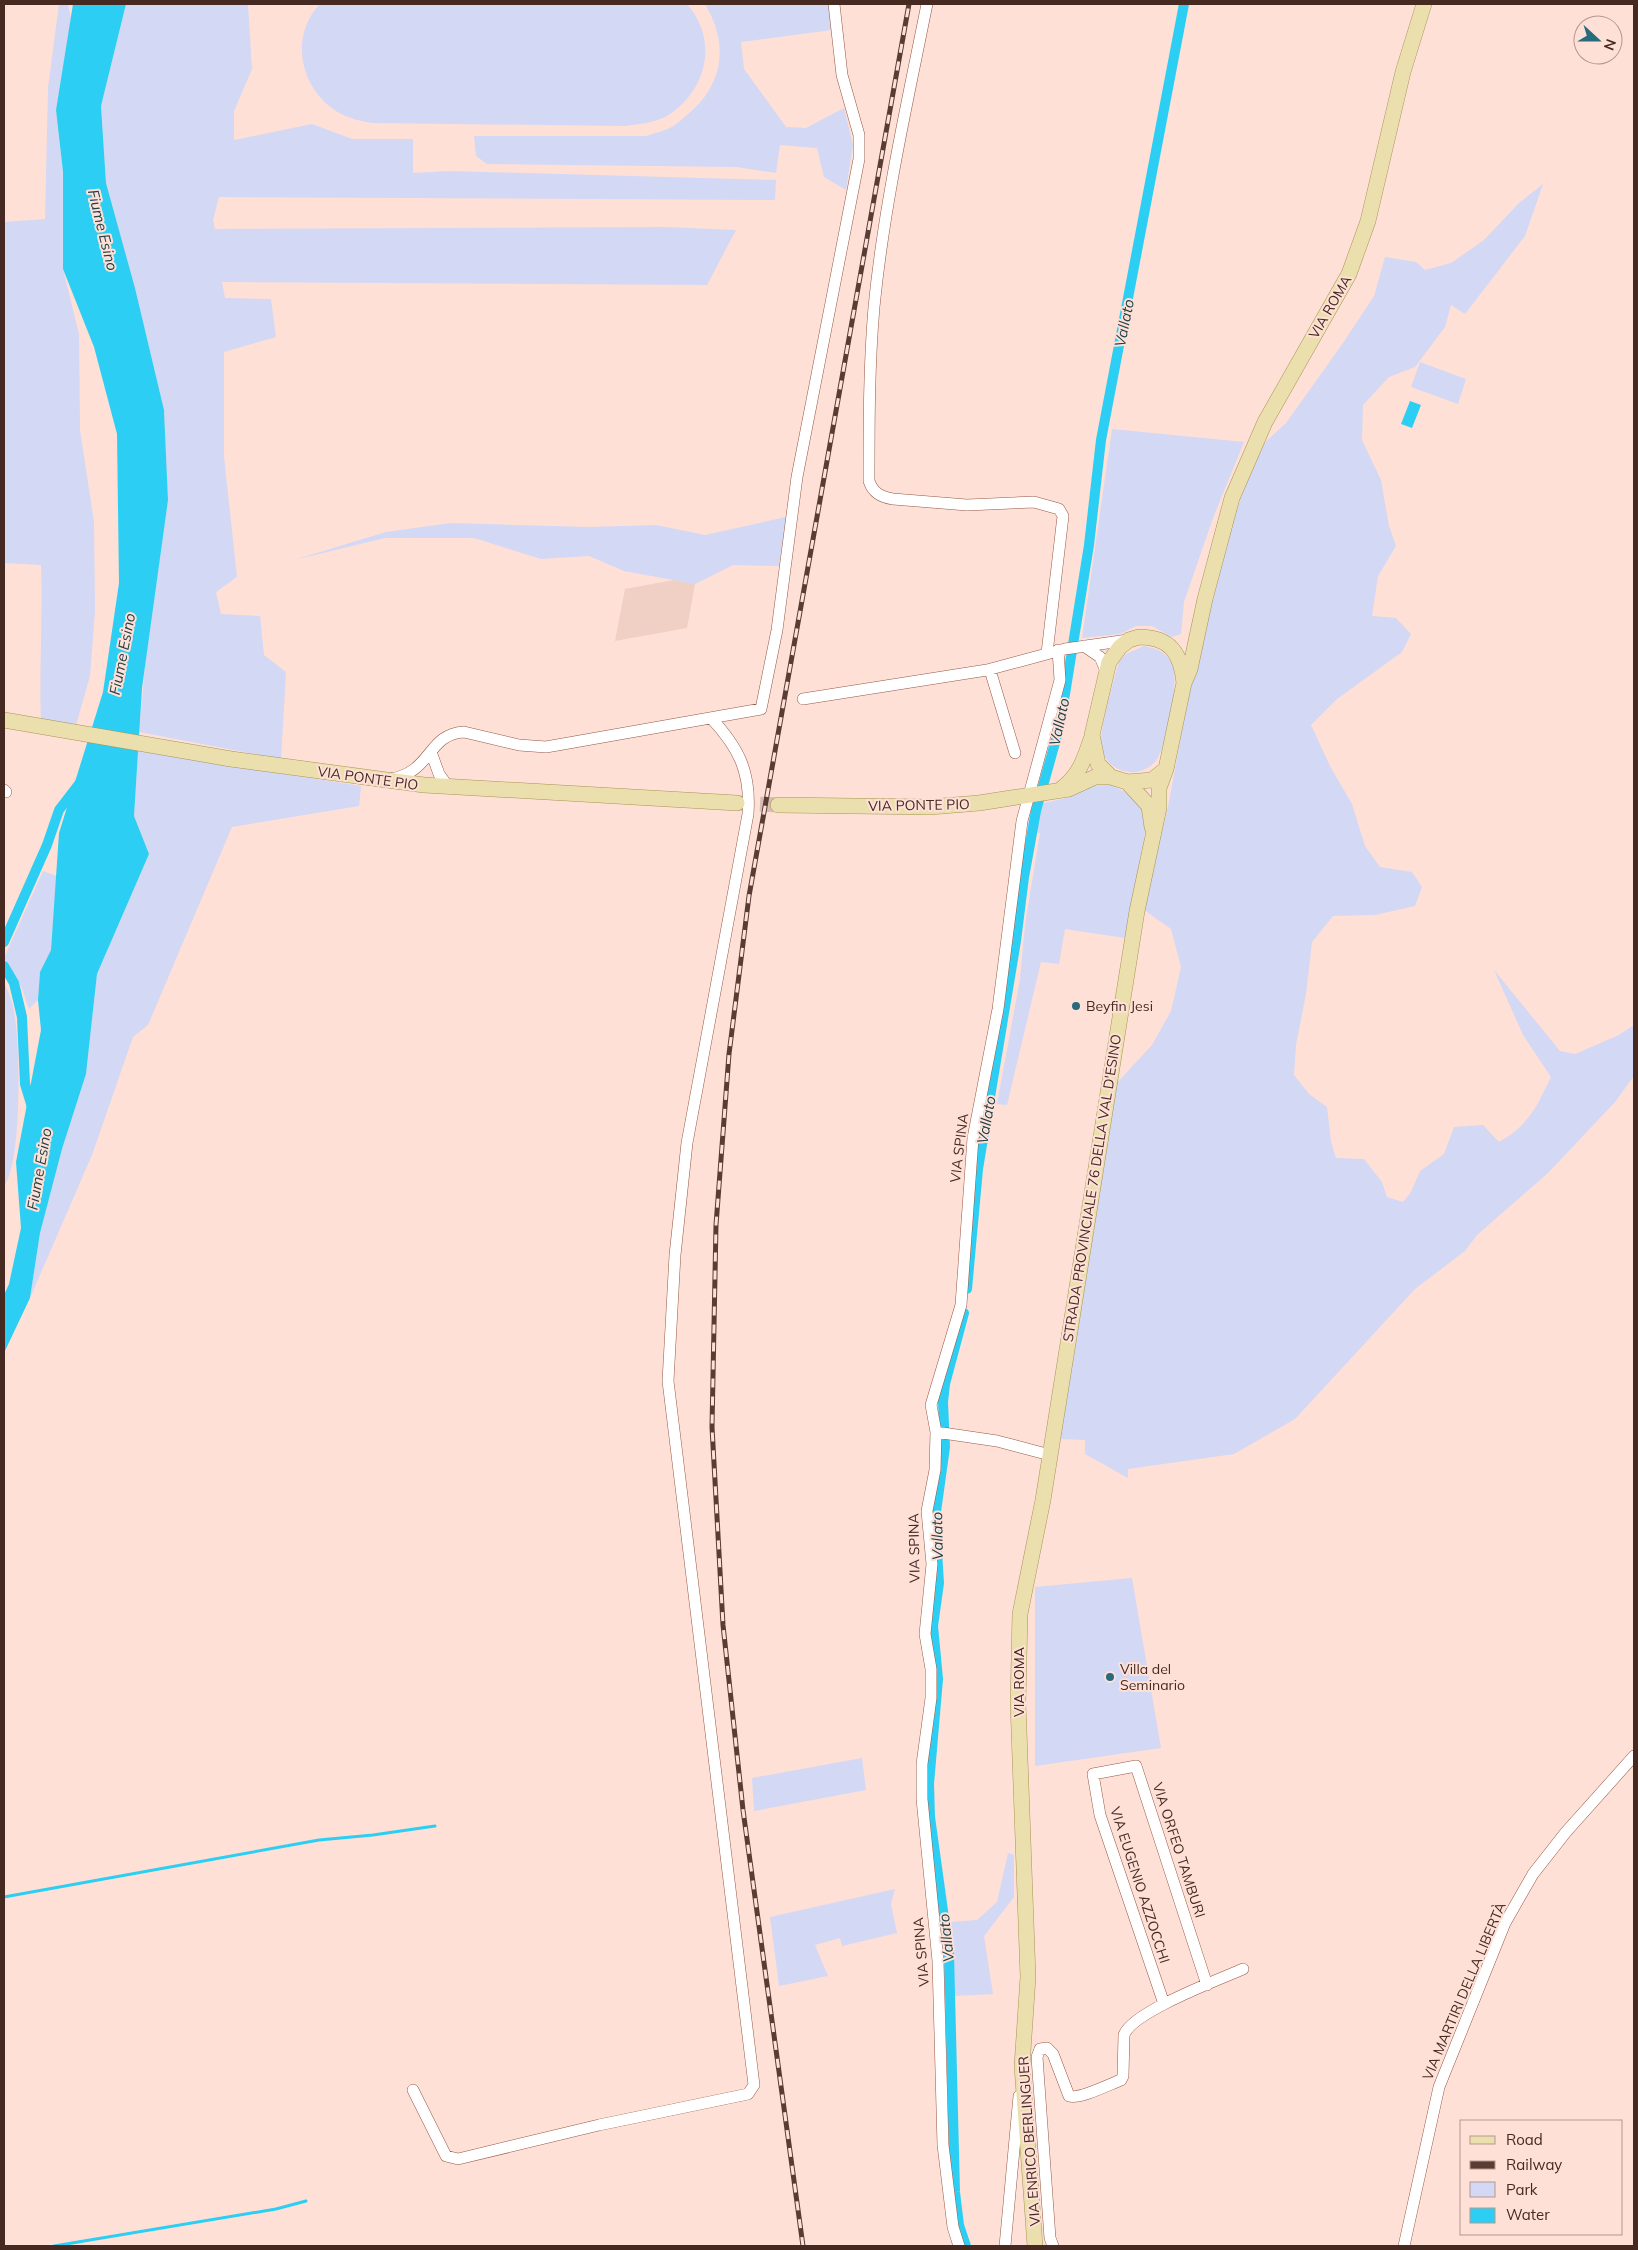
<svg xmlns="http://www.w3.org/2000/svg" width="1638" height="2250" font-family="Mulish,sans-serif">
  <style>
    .built { fill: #f0cfc5 }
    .green { fill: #d3d8f5 }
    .water { fill: #2ccff3 }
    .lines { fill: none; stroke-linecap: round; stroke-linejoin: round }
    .stream { stroke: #2ccff3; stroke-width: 3 }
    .canal { stroke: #2ccff3; stroke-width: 10 }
    .major-tunnel { stroke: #d9bcb3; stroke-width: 15; stroke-dasharray: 15 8; stroke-linecap: butt }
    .minor-casing { stroke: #965845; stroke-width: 12 }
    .major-casing { stroke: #a89359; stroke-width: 16 }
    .minor { stroke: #fff; stroke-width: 11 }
    .major { stroke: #ebe0ad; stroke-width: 15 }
    .rail-casing { stroke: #593d35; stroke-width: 5 }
    .rail { stroke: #fee0d7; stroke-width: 3; stroke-dasharray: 9; stroke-linecap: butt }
    .poi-dot { fill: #276b7c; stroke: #fee0d7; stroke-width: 2 }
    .labels { text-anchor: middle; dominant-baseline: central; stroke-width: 4; stroke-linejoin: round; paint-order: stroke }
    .street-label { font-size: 14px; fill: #462a22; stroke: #fee0d7 }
    .poi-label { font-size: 14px; fill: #462a22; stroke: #fee0d7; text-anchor: start }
    .water-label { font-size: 15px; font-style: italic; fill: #214048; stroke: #fee0d7 }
  </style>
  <rect width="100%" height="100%" fill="#fee0d7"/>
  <path class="built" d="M674 580 695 584 687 628 615 641 625 589Z"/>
  <path class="green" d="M59 4H68L71 19 56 110 63 172V269L79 334 80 430 94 522 95 611 90 676 76 725 41 721C39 669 43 617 41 565L4 563V222L45 219 48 88Z
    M126 4H248L252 69 234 111V140L312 124 352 139H413V173L449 171 776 180 775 200 219 197 213 220 215 229 665 227 736 230 707 285 222 282 225 298 271 299 276 337 224 352V457L237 577 216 592 221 614 260 616 264 655 286 672 281 759 139 732 149 623 168 500 164 410 135 288 106 183 101 106Z
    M320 4H687C719 40 707 91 667 116 654 123 639 124 625 126L373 123C360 121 347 118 336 111 300 88 289 36 320 4Z
    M705 4H830L832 30 741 42 744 69 786 127 806 128 844 108 853 145 846 190 824 177 817 148 780 145 776 173 737 167 487 164 476 156 474 136H646C654 133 664 131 672 127 677 124 682 119 687 115 724 85 729 44 705 4Z
    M1543 184 1525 236 1465 314 1451 305 1445 327 1415 367 1389 377 1363 405 1362 440 1381 480 1389 526 1396 546 1378 576 1372 616 1396 618 1411 634 1402 652 1337 699 1311 725 1330 766 1352 804 1365 846 1380 867 1412 872 1422 887 1415 906 1375 915 1333 916 1312 942 1306 994 1296 1045 1294 1075 1309 1094 1327 1107 1331 1141 1336 1158 1364 1159 1382 1182 1387 1197 1403 1202 1411 1192 1420 1171 1444 1154 1454 1127 1483 1125 1499 1142C1529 1125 1537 1106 1551 1077L1523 1035 1494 970 1560 1051 1575 1054 1619 1035 1634 1025V1076L1615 1102 1548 1173 1477 1235 1465 1251 1415 1289 1295 1419 1234 1454 1128 1469V1478L1085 1454V1440L1060 1439 1114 1086 1152 1045 1171 1011 1181 967 1171 929 1144 910 1168 807 1190 687 1234 516 1260 447 1286 423 1343 343 1374 296 1385 257 1416 262 1425 270 1451 263 1484 240 1519 203Z
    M1420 362 1466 379 1458 404 1411 387Z
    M1112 429 1244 442 1213 518 1184 602 1181 634 1172 637 1152 626H1136L1120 634 1082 638Z
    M786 517 779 566 733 565 695 584 624 571 589 556 541 559 474 538H385L294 560 386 532 451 523 589 527 656 525 705 535Z
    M1144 646C1157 648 1168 653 1173 666 1179 682 1166 750 1155 762 1146 771 1135 774 1124 771 1111 768 1102 757 1101 744 1099 733 1115 675 1119 662L1126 654Z
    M138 751 361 786 359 806 232 827 148 1025 133 1037 92 1155 30 1298 40 1233 62 1149 86 1074 97 974 149 854 134 816Z
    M1107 783 1127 793 1143 805 1147 822 1125 938 1065 929 1059 964 1041 962 1007 1105 997 1104 1020 979 1025 925 1040 833 1024 831 1030 806 1071 797 1091 787Z
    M43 871 57 876 51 950 40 972 38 1000 29 1009 21 986 4 958Z
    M4 982C9 993 14 1006 15 1018 20 1049 22 1163 4 1186Z
    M1132 1578 1161 1748 1035 1766V1587Z
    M862 1758 866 1790 754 1811 752 1778Z
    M1008 1853 1014 1855V1897L984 1936 993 1994 953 1996 943 1999 937 1923 977 1920 997 1902Z
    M895 1889 891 1904 897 1933 842 1946 840 1938 815 1945 828 1976 779 1986 770 1917Z"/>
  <path class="water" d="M73 4H126L101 106 106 183 135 288 164 410 168 500 142 688 134 816 149 854 97 974 86 1074 62 1149 40 1233 30 1298 4 1353V1295L9 1284 21 1228 16 1162 41 1030 38 1000 40 972 51 950 59 833 103 692 119 583 117 434 94 347 63 269V172L56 110Z
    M1410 401 1421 405 1412 428 1401 424Z"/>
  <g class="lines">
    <path class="stream" d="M4 1897 319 1840 373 1835 435 1826
      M54 2246 276 2209 306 2201"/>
    <path class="canal" d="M4 942 47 845 59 810 79 784
      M4 966 14 983 22 1017 25 1084 32 1107
      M967 1289 978 1169 1016 941 1024 877 1036 811 1060 725 1089 545 1101 440 1184 4
      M964 1313 945 1384 943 1402 945 1447 935 1519 939 1583 933 1626 938 1679 929 1784 930 1817 949 1954 955 2192 959 2225 966 2246"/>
    <path class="major-tunnel" d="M737 803 778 805"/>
    <g class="minor-casing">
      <path id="minor" d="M927 4C907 104 884 205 874 307 869 365 869 423 869 481 873 493 881 497 893 499L967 505 1034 502 1059 509 1063 516 1047 653
        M1084 646 1100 657 1106 671
        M990 670 1015 753
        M803 699 987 670 1065 649 1128 640
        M431 752 439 774 449 788
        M390 779C432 773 427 734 464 732L519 745 546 747 761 709 777 630 797 477 859 159V135L842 75 834 4
        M4 790 6 792
        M936 1432 997 1441 1050 1455
        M1164 2004 1100 1815 1093 1774 1136 1766 1207 1985
        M413 2090 446 2156 458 2159 599 2125 748 2094 754 2085 668 1381 675 1255 687 1143 748 814C751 772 739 748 711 718
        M959 2246 953 2227 943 2145 938 1961 922 1799V1764L931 1698V1669L925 1634 932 1564 927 1511 935 1470 936 1432 931 1405 961 1305 973 1138 998 1009 1022 821 1060 680 1058 650
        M1005 2246 1019 2096
        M1053 2246 1050 2238 1037 2057 1040 2049 1047 2048 1053 2054 1069 2096C1079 2100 1110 2084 1121 2080L1123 2076 1124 2035C1132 2012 1218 1980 1243 1969
        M1404 2246 1439 2087 1505 1923 1533 1874 1566 1832 1634 1756"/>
    </g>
    <g class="major-casing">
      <path id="major" d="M1139 637C1170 637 1181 653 1184 683L1166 769 1152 780 1127 782 1111 777 1098 764 1092 735 1109 662 1120 647 1129 640Z
        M1184 683 1190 669 1205 599 1232 498 1265 422 1349 274 1368 221 1403 72 1424 4
        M4 720 231 759 424 785 737 803
        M1127 782 1149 806 1152 827
        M1061 789C1079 776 1084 760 1091 739
        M778 805 930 807 979 803 1069 789 1095 777H1111
        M1035 2246 1022 2066 1028 1977 1018 1703 1020 1614 1043 1500 1137 911 1159 808V788L1166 769"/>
    </g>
    <use href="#minor" class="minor"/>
    <use href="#major" class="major"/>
    <g class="rail-casing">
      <path id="rail" d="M803 2246 743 1810 723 1625 712 1427 716 1225 729 1054 749 896 909 4"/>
    </g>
    <use href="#rail" class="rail"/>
  </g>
  <g class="poi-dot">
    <circle cx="1076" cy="1006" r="5"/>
    <circle cx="1110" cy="1677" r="5"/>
  </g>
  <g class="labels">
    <g class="street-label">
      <text transform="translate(1330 307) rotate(-60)">VIA ROMA</text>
      <text transform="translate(368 778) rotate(8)">VIA PONTE PIO</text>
      <text transform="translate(919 805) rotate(-1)">VIA PONTE PIO</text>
      <text transform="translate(959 1148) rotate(-83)">VIA SPINA</text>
      <text transform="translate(1092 1188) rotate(-81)">STRADA PROVINCIALE 76 DELLA VAL D'ESINO</text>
      <text transform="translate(914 1548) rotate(-91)">VIA SPINA</text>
      <text transform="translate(1019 1682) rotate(-90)">VIA ROMA</text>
      <text transform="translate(1179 1850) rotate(72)">VIA ORFEO TAMBURI</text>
      <text transform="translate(1140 1885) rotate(72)">VIA EUGENIO AZZOCCHI</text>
      <text transform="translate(921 1952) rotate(-95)">VIA SPINA</text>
      <text transform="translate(1464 1991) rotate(-67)">VIA MARTIRI DELLA LIBERTÀ</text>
      <text transform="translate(1029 2141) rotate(-94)">VIA ENRICO BERLINGUER</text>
    </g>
    <g class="poi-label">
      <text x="1086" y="1006">Beyfin Jesi</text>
      <text x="1120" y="1669">Villa del<tspan x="1120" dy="16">Seminario</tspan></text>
    </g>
    <g class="water-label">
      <text transform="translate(103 230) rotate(76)">Fiume Esino</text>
      <text transform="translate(1124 323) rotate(-79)">Vallato</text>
      <text transform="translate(122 654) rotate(-79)">Fiume Esino</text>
      <text transform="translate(1059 722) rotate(-78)">Vallato</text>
      <text transform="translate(986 1120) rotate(-80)">Vallato</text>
      <text transform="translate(39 1169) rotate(-80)">Fiume Esino</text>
      <text transform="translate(937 1536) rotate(-91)">Vallato</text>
      <text transform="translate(946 1938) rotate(-96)">Vallato</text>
    </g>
  </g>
  <rect width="1638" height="2250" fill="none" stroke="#462a22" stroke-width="10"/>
  <rect x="1460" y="2120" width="162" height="115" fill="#fee0d7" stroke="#b4978f"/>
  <rect x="1470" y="2136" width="25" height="8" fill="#ebe0ad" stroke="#b4978f"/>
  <text x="1506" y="2145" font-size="15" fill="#462a22">Road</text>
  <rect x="1470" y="2161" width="25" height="8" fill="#593d35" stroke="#b4978f"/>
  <text x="1506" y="2170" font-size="15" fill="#462a22">Railway</text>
  <rect x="1470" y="2182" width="25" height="15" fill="#d3d8f5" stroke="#b4978f"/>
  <text x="1506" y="2195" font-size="15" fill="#462a22">Park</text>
  <rect x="1470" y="2208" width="25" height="15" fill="#2ccff3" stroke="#b4978f"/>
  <text x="1506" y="2220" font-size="15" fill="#462a22">Water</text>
  <g transform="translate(1598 40) rotate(111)"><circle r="24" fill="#fee0d7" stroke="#b4978f"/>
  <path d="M0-4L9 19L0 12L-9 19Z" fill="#276b7c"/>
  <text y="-8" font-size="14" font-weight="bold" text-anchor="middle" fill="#462a22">N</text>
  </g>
</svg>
